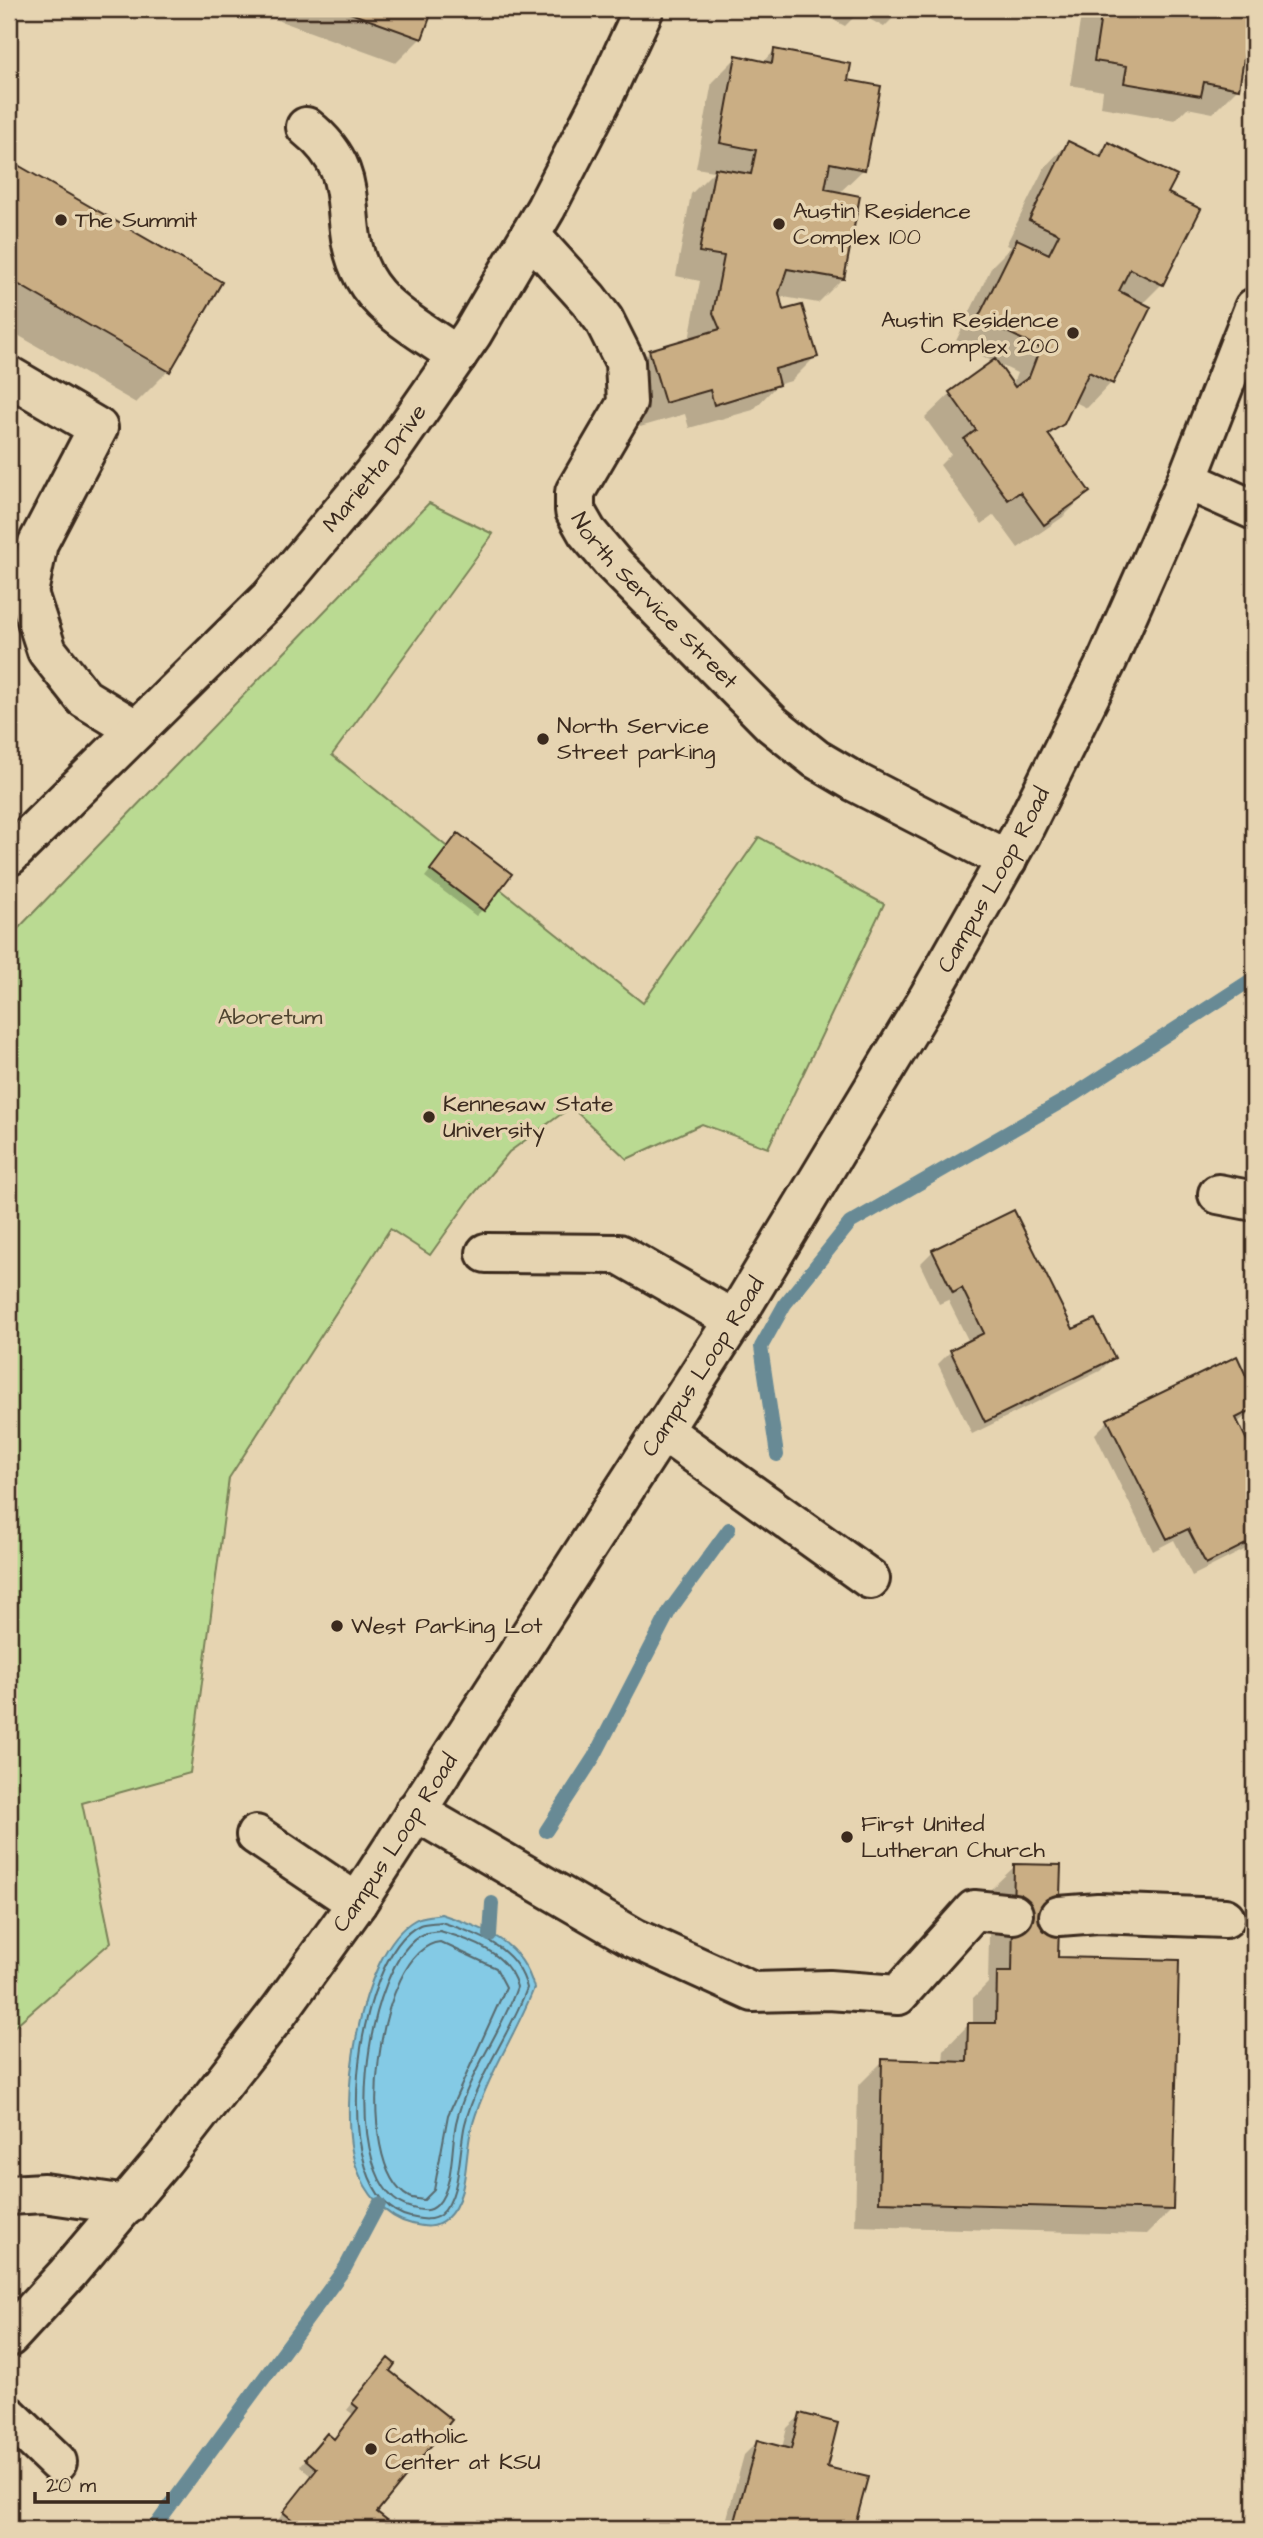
<svg xmlns="http://www.w3.org/2000/svg" width="1263" height="2538" font-family="'Architects Daughter',sans-serif">
  <style>
    .green { fill: #bada92; stroke: #7a8258; stroke-width: 2 }
    .water { fill: #84cae5; stroke: #678a95; stroke-width: 2 }
    .shadow { fill: #0003; fill-rule: evenodd }
    .lines { fill: none; stroke-linecap: round; stroke-linejoin: round }
    .shore { stroke: #586a6e; stroke-width: 2 }
    .stream { stroke: #678a95; stroke-width: 14 }
    .building { fill: #caae84; stroke: #3b2a1e; stroke-width: 2 }
    .minor-casing { stroke: #3b2a1e; stroke-width: 44 }
    .minor { stroke: #e6d4b1; stroke-width: 38 }
    .poi-dot { fill: #3b2a1e; stroke: #e6d4b1; stroke-width: 2.5 }
    .labels { text-anchor: middle; dominant-baseline: central; stroke-width: 7; stroke-linejoin: round; paint-order: stroke }
    .poi-label { font-size: 23px; fill: #3b2a1e; stroke: #e6d4b1; text-anchor: start }
    .street-label { font-size: 23px; fill: #3b2a1e; stroke: #e6d4b1 }
    .park-label { font-size: 23px; fill: #4e442f; stroke: #e6d4b1 }
  </style>
  <rect width="100%" height="100%" fill="#e6d4b1"/>
  <filter id="ink" filterUnits="userSpaceOnUse"><feTurbulence type="fractalNoise" baseFrequency=".0143" numOctaves="2"/><feDisplacementMap in="SourceGraphic" scale="14" xChannelSelector="R" yChannelSelector="G"/><feConvolveMatrix kernelMatrix="1 2 1 2 8 2 1 2 1" color-interpolation-filters="sRGB"/></filter>
  <g filter="url(#ink)">
    <path class="green" d="M429 503 493 534 332 755 643 1003 759 837 884 904 768 1148 702 1124 627 1159 571 1107 509 1152 472 1196 430 1255 390 1229 229 1478 190 1773 82 1803 111 1942 9 2031V938Z"/>
    <path class="water" d="M441 1914C485 1929 521 1940 534 1988 516 2034 487 2076 473 2123 463 2153 471 2196 446 2219 436 2229 424 2227 412 2224 385 2218 365 2192 356 2166 336 2111 359 1951 415 1920 422 1916 433 1916 441 1914Z"/>
    <path class="shadow" d="M263 9H431L421 38 396 63 261 14Z
      M812 9H902L884 27 858 13 845 26Z
      M1082 9H1250L1238 88 1213 113 1187 108 1175 120 1101 107 1103 91 1070 85Z
      M774 51 846 81 864 169 839 193 843 278 818 303 778 296 782 312 816 356 791 381 777 385 753 410 689 428 685 414 640 427 626 376 650 351 689 340 700 281 676 276 691 194 714 171 696 168 712 82 737 57 763 63Z
      M1068 143 1096 157 1108 144 1166 194 1162 284 1142 304 1111 383 1087 408 1073 401 1062 423 1048 437 1088 492 1063 517 1018 548 994 515 982 524 940 465 951 454 925 418 950 394 994 362 955 343 992 266 1011 247 1006 245 1044 168ZM996 363 1017 373 1012 386Z
      M9 162 219 283 168 371 136 403 9 330Z
      M452 842 483 909 476 916 425 877Z
      M933 1251 1072 1332 1113 1358 1100 1371 972 1434 938 1364 951 1351 969 1342 948 1300 939 1304 920 1264Z
      M1236 1358 1254 1397V1410L1237 1423 1254 1459V1545L1192 1576 1174 1540 1153 1551 1095 1434 1108 1421Z
      M1015 1866 1172 2209 1147 2234 855 2226 858 2086 883 2061 943 2063 944 2050 968 2025H973V1998L988 1983 990 1890Z
      M382 2367 388 2371 375 2513 393 2527 290 2529 278 2520 312 2476 300 2466 321 2441 333 2440 354 2415 347 2410Z
      M801 2415 825 2468 865 2478 852 2529H724L744 2455 757 2442 782 2448 787 2428Z"/>
    <g class="lines">
      <path class="shore" d="M441 1922C478 1934 517 1947 527 1988 510 2035 477 2076 465 2124 459 2148 461 2199 440 2215 430 2222 421 2219 410 2217 323 2197 355 1955 420 1925 426 1923 435 1923 441 1922Z
        M440 1931C471 1940 509 1953 517 1987 501 2034 467 2075 456 2123 451 2147 454 2187 437 2205 429 2213 421 2210 412 2208 334 2190 365 1958 424 1934 429 1932 435 1932 440 1931Z
        M440 1942 496 1968 506 1987 448 2115 434 2190 424 2200C420 2199 413 2199 409 2197 350 2165 377 1948 440 1942Z"/>
      <path class="stream" d="M777 1455 761 1347 785 1304 850 1223 1075 1094 1254 978
        M546 1831 594 1757 670 1610 729 1529
        M490 1935 492 1903
        M153 2529 345 2268 379 2204"/>
    </g>
    <path class="building" d="M339 9H433L422 39Z
      M1102 9H1252L1239 89 1204 82 1201 96 1124 83 1127 66 1094 61Z
      M774 49 851 64 848 80 881 86 865 170 830 163 825 189 860 196 844 279 787 269 779 293 783 310 802 305 818 357 775 369 779 385 714 405 710 390 665 403 649 350 720 329 713 313 724 256 699 252 715 168 751 174 756 150 720 143 736 55 772 63Z
      M1068 141 1101 157 1108 142 1177 176 1168 193 1201 209 1163 285 1130 269 1119 291 1151 307 1113 384 1089 372 1064 424 1048 434 1090 492 1044 525 1020 492 1008 500 964 439 976 430 949 392 995 359 1015 387 1029 377 1040 348 978 318 1017 239 1049 254 1059 234 1029 220Z
      M9 160 222 282 170 372 9 279Z
      M458 833 512 874 484 911 430 870Z
      M1014 1210 1073 1329 1095 1319 1115 1358 985 1422 950 1350 984 1333 962 1288 953 1293 932 1250Z
      M1237 1356 1254 1393V1409L1236 1418 1254 1455V1540L1206 1564 1188 1529 1167 1539 1107 1419Z
      M1014 1864 1061 1865 1058 1957 1179 1960 1173 2210 879 2202 882 2059 967 2062 968 2023H996L997 1972H1012Z
      M388 2358 395 2364 390 2371 452 2420 377 2512 395 2526 393 2529H303L283 2512 317 2469 305 2459 327 2433 334 2439 358 2408 352 2403Z
      M800 2413 838 2423 827 2467 868 2477 854 2529H733L757 2440 791 2449Z"/>
    <g class="lines">
      <g class="minor-casing">
        <g id="minor">
          <path d="M306 127C369 177 333 220 364 277 383 312 426 333 457 356"/>
          <path id="s1" d="M530 235 588 299 604 320 625 362 627 403 575 492V511L587 532 613 563 772 724 816 759 855 782 1007 860"/>
          <path d="M9 376 98 428 38 543 28 593 47 651 84 698 135 729"/>
          <path d="M1187 480 1254 510"/>
          <path id="s2" d="M9 856 270 598 383 462 472 334 546 208 606 91 644 9"/>
          <path d="M1218 1194 1254 1201"/>
          <path d="M486 1253 619 1254 734 1320"/>
          <path d="M662 1430 870 1579"/>
          <path d="M415 1811 634 1938 753 1992 829 1990 898 1995 974 1910 1013 1914"/>
          <path d="M256 1835 357 1903"/>
          <path d="M1059 1916 1098 1913 1225 1918"/>
          <path d="M9 2195 44 2193 127 2205"/>
          <path id="s3" d="M9 2337 67 2274 164 2159 280 2010 357 1903 734 1320 928 998 1021 834 1107 661 1187 480 1254 308"/>
          <path d="M9 2416 57 2462"/>
        </g>
      </g>
      <use href="#minor" class="minor"/>
    </g>
  </g>
  <g class="poi-dot">
    <circle cx="61" cy="220" r="7"/>
    <circle cx="779" cy="224" r="7"/>
    <circle cx="1073" cy="333" r="7"/>
    <circle cx="543" cy="739" r="7"/>
    <circle cx="429" cy="1117" r="7"/>
    <circle cx="337" cy="1626" r="7"/>
    <circle cx="847" cy="1837" r="7"/>
    <circle cx="371" cy="2449" r="7"/>
  </g>
  <g class="labels">
    <g class="poi-label">
      <text x="793" y="211">Austin Residence<tspan x="793" dy="26">Complex 100</tspan></text>
      <text x="75" y="220">The Summit</text>
      <text x="1059" y="320" text-anchor="end">Austin Residence<tspan x="1059" dy="26">Complex 200</tspan></text>
      <text x="557" y="726">North Service<tspan x="557" dy="26">Street parking</tspan></text>
      <text x="443" y="1104">Kennesaw State<tspan x="443" dy="26">University</tspan></text>
      <text x="351" y="1626">West Parking Lot</text>
      <text x="861" y="1824">First United<tspan x="861" dy="26">Lutheran Church</tspan></text>
      <text x="385" y="2436">Catholic<tspan x="385" dy="26">Center at KSU</tspan></text>
    </g>
    <g class="street-label">
      <text stroke="none"><textPath href="#s2" startOffset="534">Marietta Drive</textPath></text>
      <text stroke="none"><textPath href="#s1" startOffset="443">North Service Street</textPath></text>
      <text stroke="none"><textPath href="#s3" startOffset="1762">Campus Loop Road</textPath></text>
      <text stroke="none"><textPath href="#s3" startOffset="1195">Campus Loop Road</textPath></text>
      <text stroke="none"><textPath href="#s3" startOffset="628">Campus Loop Road</textPath></text>
    </g>
    <g class="park-label">
      <text x="270" y="1017">Aboretum</text>
    </g>
  </g>
  <rect width="1263" height="2538" fill="none" stroke="#e6d4b1" stroke-width="35"/>
  <rect x="18" y="18" width="1228" height="2503" fill="none" stroke="#3b2a1e" stroke-width="2.5" filter="url(#ink)"/>
  <path d="M35 2492v10h133v-10" fill="none" stroke="#3b2a1e" stroke-width="3.5"/>
  <text x="46" y="2492" font-size="21" fill="#3b2a1e" stroke="#e6d4b1" stroke-width="5" paint-order="stroke">20 m</text>
</svg>
